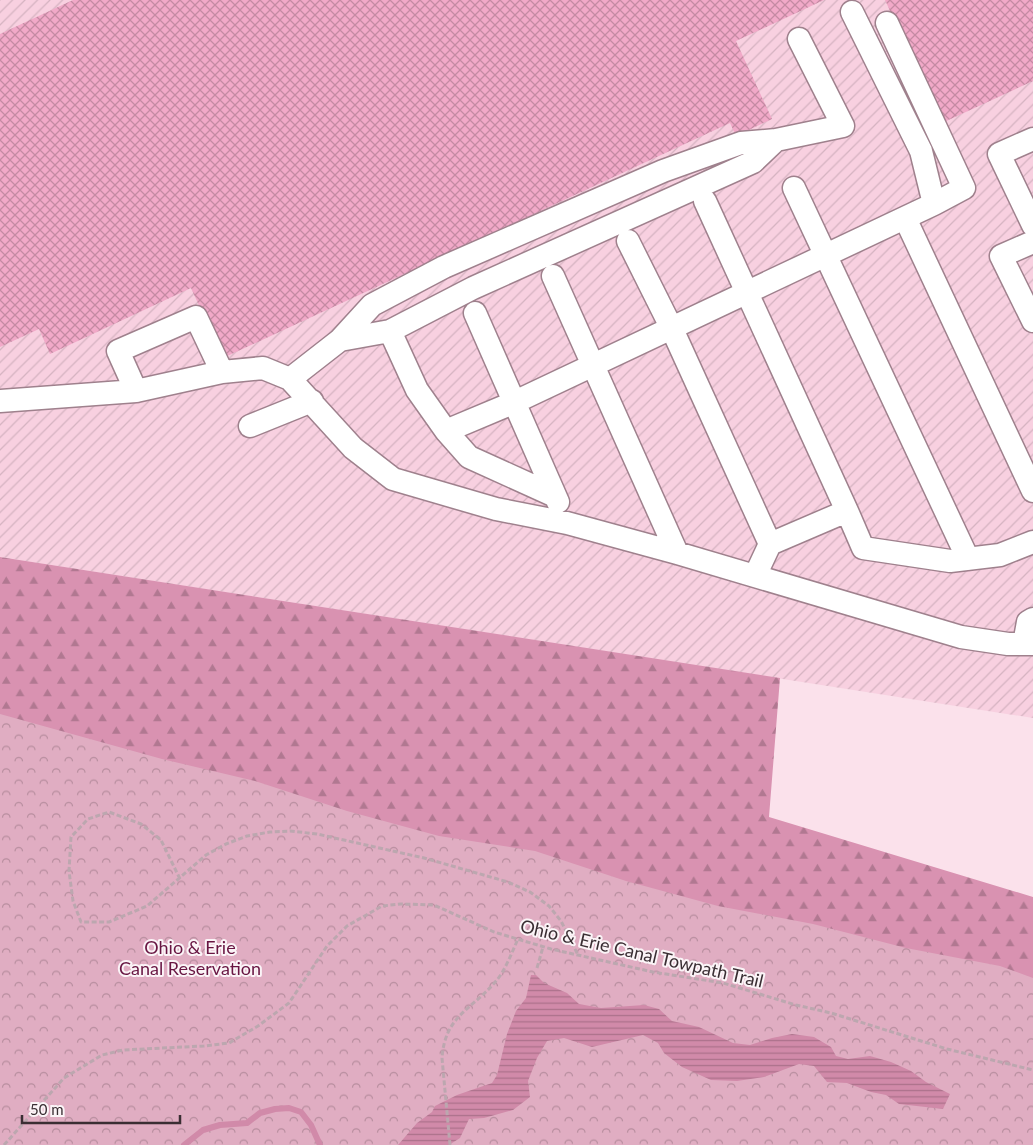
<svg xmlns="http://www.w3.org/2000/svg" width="1033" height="1145" font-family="Lato,sans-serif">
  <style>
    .industrial { fill: url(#industrial-furrows) }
    .forest { fill: url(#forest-firs) }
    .park { fill: url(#park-crowns) }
    .water { fill: url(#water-rules) }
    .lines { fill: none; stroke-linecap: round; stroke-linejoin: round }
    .stream { stroke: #d18aa9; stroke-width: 6 }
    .building { fill: url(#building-cross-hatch) }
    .minor-casing { stroke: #9f818d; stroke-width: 25 }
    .path { stroke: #bca7af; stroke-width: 3; stroke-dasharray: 5 2.5; stroke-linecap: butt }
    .minor { stroke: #fff; stroke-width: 22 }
    .labels { text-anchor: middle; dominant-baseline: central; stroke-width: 4; stroke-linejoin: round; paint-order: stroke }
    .park-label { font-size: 18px; fill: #681542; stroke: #fbf4f7 }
    .street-label { font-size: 18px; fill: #3a2e33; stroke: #fbf4f7 }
  </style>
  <defs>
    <pattern id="industrial-furrows" width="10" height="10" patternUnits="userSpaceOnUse" patternTransform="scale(1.25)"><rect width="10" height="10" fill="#f8d0e0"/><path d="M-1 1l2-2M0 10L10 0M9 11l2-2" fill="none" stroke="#d5b3c1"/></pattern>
    <pattern id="forest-firs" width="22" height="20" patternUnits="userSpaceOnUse" patternTransform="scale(1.25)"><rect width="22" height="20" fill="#d992b1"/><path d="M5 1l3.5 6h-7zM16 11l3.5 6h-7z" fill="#b17891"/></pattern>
    <pattern id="park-crowns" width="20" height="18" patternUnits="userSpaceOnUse" patternTransform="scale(1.25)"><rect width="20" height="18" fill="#e0adc2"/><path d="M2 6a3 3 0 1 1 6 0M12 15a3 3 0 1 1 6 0" fill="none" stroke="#b78d9e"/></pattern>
    <pattern id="water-rules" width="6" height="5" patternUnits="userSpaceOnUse" patternTransform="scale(1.25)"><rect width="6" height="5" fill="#d18aa9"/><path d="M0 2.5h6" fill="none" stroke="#ab718a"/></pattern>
    <pattern id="building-cross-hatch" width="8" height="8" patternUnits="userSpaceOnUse" patternTransform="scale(1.25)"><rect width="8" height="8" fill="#f1a9c8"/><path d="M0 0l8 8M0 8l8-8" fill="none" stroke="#c48aa3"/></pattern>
  </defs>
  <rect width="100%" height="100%" fill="#fbe1eb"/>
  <path class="industrial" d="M0 0H1033V718L0 557Z"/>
  <path class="forest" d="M0 557 780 678 769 817 1033 897V1145H0Z"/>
  <path class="park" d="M0 714 162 759 255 781 347 811 439 836 535 851 626 881 718 906 813 924 906 948 1000 966 1033 978V1145H0Z"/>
  <path class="water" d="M531 975H536L544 983 567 993 579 1004 601 1008 644 1005 659 1009 672 1021 699 1027 733 1043 750 1045 772 1038 792 1034 814 1037 831 1047 836 1056 848 1059 870 1056 891 1062 911 1071 926 1082 950 1094 943 1109 899 1104 886 1095 871 1092 847 1083 827 1082 814 1066 799 1064 764 1077 737 1081 711 1080 682 1067 664 1053 658 1043 643 1035 592 1047 564 1038 547 1041 537 1058 528 1081 530 1097 513 1110 484 1118 469 1119 460 1138 449 1145H398L417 1123 432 1112 435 1106 457 1095 492 1083 497 1075 507 1034 516 1011 526 998Z"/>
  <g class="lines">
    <path class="stream" d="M184 1145 203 1130 220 1125 247 1123 260 1113 275 1109 289 1108 301 1112 311 1125 320 1145"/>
  </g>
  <path class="building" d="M73 0H824L736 41 772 119 736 136 730 123 223 358 191 288 50 354 39 329 0 347V34Z
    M885 0H1033V81L942 123Z"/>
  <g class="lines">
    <g class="minor-casing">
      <path id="minor" d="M887 23 964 188 934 204
        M1033 139 999 154 1033 225
        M794 188 968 559
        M705 201 847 511
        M905 218 1033 491
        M628 241 672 329 770 544
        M1033 242 1001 256 1033 321
        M553 276 677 553
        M475 313 558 502
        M390 331 417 390 446 431
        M340 340 390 331 473 288 753 162 776 140
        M222 372 196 317 118 351 136 391 222 372 263 368 290 379 353 448 393 479 496 509 567 523 677 553 961 637 1008 644H1033
        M290 379 340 340 372 305 444 267 663 171 741 143 776 140 843 126 799 39
        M0 401 136 391
        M250 426 312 401
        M555 496 469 457 446 431 515 402 934 204 921 151 852 12
        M755 576 770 544 847 511 863 548 950 561 1000 555 1033 542
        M1024 644 1028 622 1033 619"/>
    </g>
    <path class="path" d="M180 879 161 840 141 824 109 812 88 819 71 837 69 871 73 901 81 922H109L147 906 206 855 226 844 247 836 270 832 290 831 317 834 424 858 508 882 530 892 549 906 561 921 578 955
      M537 968 543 947
      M4 1145 64 1078 102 1055 123 1050 204 1046 229 1043 258 1026 289 1003 327 946 347 926 382 906 401 904 434 905 494 932 551 949 653 972 723 983 796 1005 831 1013 947 1049 1033 1070
      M450 1145 442 1058C445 1015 472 1010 496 981 505 971 512 952 518 939"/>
    <use href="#minor" class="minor"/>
  </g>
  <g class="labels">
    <g class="park-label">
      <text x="190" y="947">Ohio &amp; Erie<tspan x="190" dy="21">Canal Reservation</tspan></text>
    </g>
    <g class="street-label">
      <text transform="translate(642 953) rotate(13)">Ohio &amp; Erie Canal Towpath Trail</text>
    </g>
  </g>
  <path d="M22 1115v8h158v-8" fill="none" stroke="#3a2e33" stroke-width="2.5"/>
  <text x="30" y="1115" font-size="15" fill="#3a2e33" stroke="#fbf4f7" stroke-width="4" paint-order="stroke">50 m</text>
</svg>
